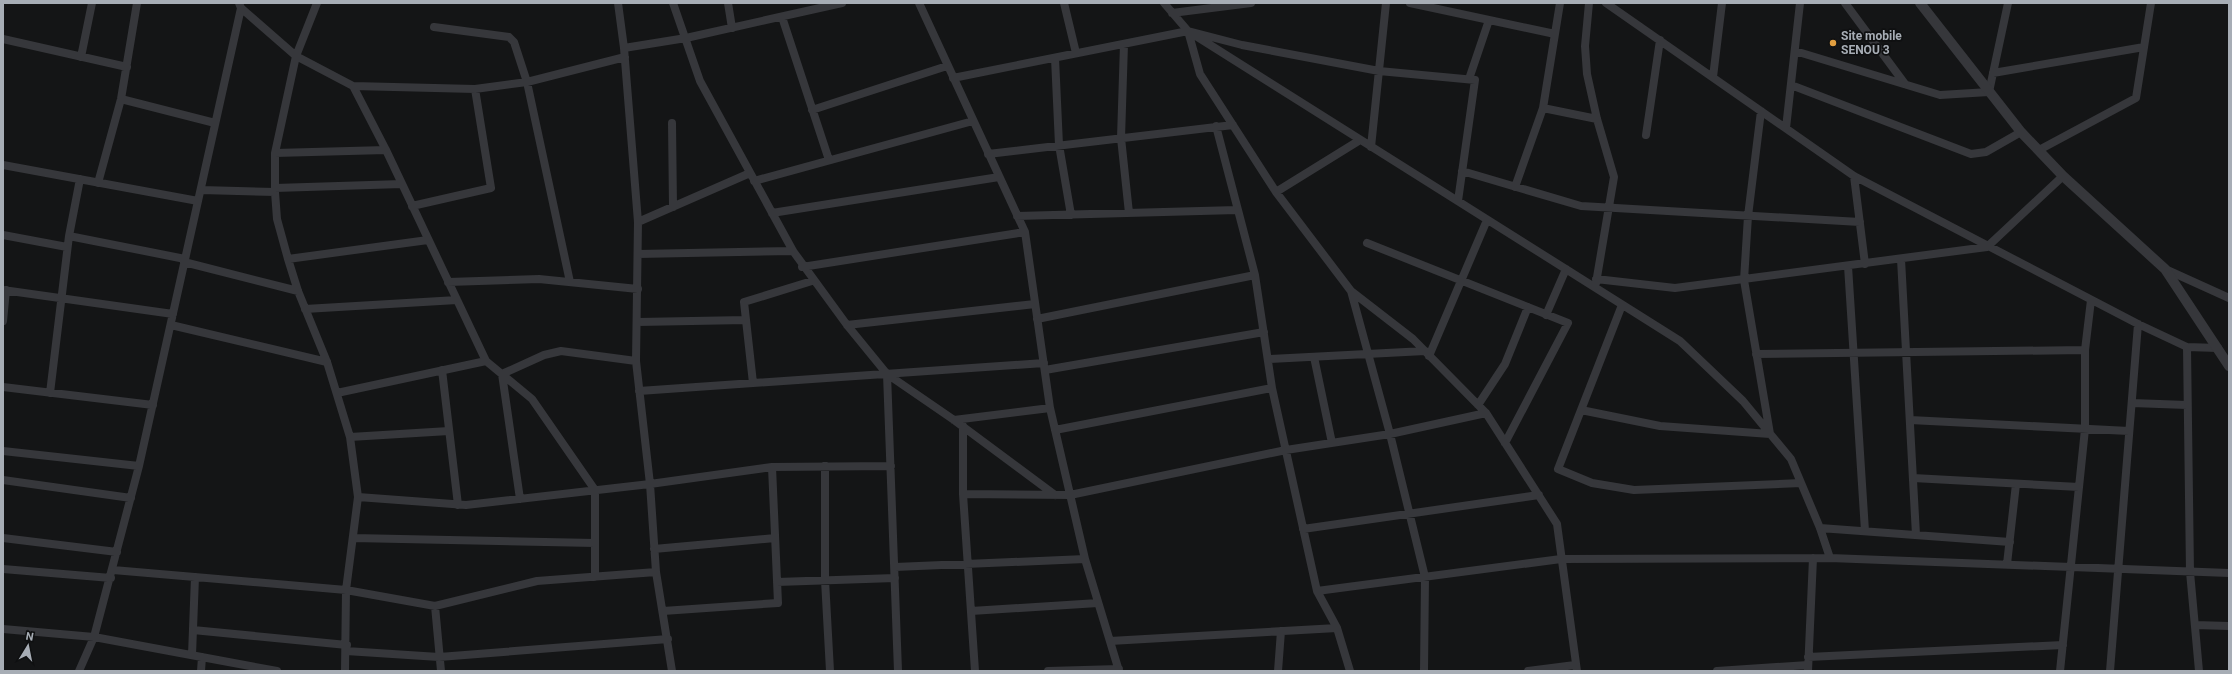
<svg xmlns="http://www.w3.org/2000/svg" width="2232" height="674" font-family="Roboto,sans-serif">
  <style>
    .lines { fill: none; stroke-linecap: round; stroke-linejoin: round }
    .minor { stroke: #36373b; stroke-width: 8 }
    .tertiary { stroke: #36373b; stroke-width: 10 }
    .poi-dot { fill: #e29f40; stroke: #0f1011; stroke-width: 1.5 }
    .labels { text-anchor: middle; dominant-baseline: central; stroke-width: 3.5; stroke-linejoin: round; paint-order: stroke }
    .poi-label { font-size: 12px; font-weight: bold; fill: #a7adb5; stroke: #0f1011; text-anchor: start }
  </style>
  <rect width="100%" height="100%" fill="#141516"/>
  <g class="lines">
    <path class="minor" d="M239 3 241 8 296 56 353 86 386 150 486 361 532 399 595 490V577
      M317 3 296 56 275 153V192L277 219 288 259 298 291 327 362 350 437 358 497 346 590 345 671
      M618 3 624 48 638 222 636 361 650 484 656 572 672 671
      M673 3 700 81 793 251 847 325 887 374 954 420 1055 495
      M728 3 732 28
      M919 3 1025 232 1050 408 1085 559 1119 671
      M1064 3 1076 53
      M1164 3 1188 31 1680 341 1743 401 1791 459 1820 528 1830 558
      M1410 3 1555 34
      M1589 3 1585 46 1587 74 1597 119 1614 177 1596 283
      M1606 3 1854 176 2138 324 2187 347 2218 348
      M1845 3 1905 84
      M1172 13 1251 3
      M782 17 829 160
      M434 27 509 37 514 42 527 82 570 282
      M1188 31 1200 74 1276 192 1351 291 1413 339 1486 413 1557 524 1577 671
      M3 39 127 67
      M1124 44 1121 138 1129 213
      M624 48 686 38 842 3
      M1795 51 1940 95 1989 92 2008 3
      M81 57 92 3
      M1055 58 1059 145 1071 215
      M1993 73 2144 47
      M1713 77 1722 3
      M953 78 1188 31 1242 45 1379 71 1475 80 1458 201
      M1469 79 1489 20
      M1791 85 1971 154 1986 152 2021 132
      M353 86 475 89 527 82 625 57
      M121 99 215 123
      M1543 108 1597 119
      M812 110 947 66
      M672 123 673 207
      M1216 126 1255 275 1272 388 1317 591 1337 628 1350 671
      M1786 128 1800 3
      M1646 135 1660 40
      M1371 147 1386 3
      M2039 150 2136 98 2151 3
      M275 153 386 150
      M988 154 1233 125
      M3 165 198 201
      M1462 171 1581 206 1860 222
      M1854 176 1865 264
      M754 181 973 121
      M98 183 121 99 137 3
      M1515 187 1543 108 1560 3
      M275 188 402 184
      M201 190 275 192
      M1276 192 1360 140
      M412 206 491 188 475 89
      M772 213 999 177
      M1017 216 1237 210
      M638 222 750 173
      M3 235 67 247
      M69 236 185 259
      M1367 243 1568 323 1505 443
      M638 254 793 251
      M288 259 428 240
      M1901 259 1916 535
      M184 262 298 291
      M1848 266 1865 531
      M802 267 1025 232
      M2165 269 2229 298
      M1596 279 1675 288 1987 247 2063 176
      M448 282 539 279 638 289
      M3 290 173 314
      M1351 291 1390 434 1425 577 1424 671
      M1622 305 1558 469 1592 483 1634 490 1801 483
      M305 309 457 300
      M1546 315 1566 269
      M1037 319 1255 275
      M3 321 6 290
      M638 322 746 320
      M171 325 327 362
      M847 325 1035 304
      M2187 347 2190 572 2199 671
      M1756 354 2085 350
      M1429 356 1487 220
      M1314 357 1332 443
      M1268 359 1425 351
      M442 370 458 505
      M1045 370 1264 332
      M887 374 898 671
      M753 383 744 302 812 281
      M3 387 153 405
      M639 391 1044 363
      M50 393 69 236 80 179
      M337 393 486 361
      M2132 403 2187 405
      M1478 405 1505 364 1528 307
      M1581 410 1660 426 1770 434 1744 280 1748 216 1761 111
      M954 420 1050 408
      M1910 420 2129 431
      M963 426V494L975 671
      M1055 430 1272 388
      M350 437 449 431
      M3 451 139 466
      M825 466V580L830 671
      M1913 478 2079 487
      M3 480 131 498
      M963 494 1070 495 1286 450 1390 434 1486 413
      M358 497 466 505 650 484 772 467 891 466
      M520 499 502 374 544 355 561 351 636 361
      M1820 528 2010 542
      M1303 529 1539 495
      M3 538 117 552
      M353 538 595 543
      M654 549 775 538
      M2007 564 2016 484
      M895 567 1085 559
      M3 569 111 578
      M113 570 346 590 435 606 537 581 656 572
      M777 582 895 578
      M1317 591 1561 559 1830 558 2229 573
      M435 606 441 671
      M663 611 778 603 772 467
      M971 611 1098 603
      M2195 625 2229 626
      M3 629 94 637 277 671
      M193 630 347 645
      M1110 641 1337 628
      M346 651 439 657 668 639
      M192 655 195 577
      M1808 657 2063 645
      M79 671 94 637 139 466 241 8
      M201 671 202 657
      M1048 671 1119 669
      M1278 671 1281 631
      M1528 671 1575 665
      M1717 671 1808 665
      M1808 671 1813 558
      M2060 671 2085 429V350L2091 300
      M2110 671 2138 324"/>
    <path class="tertiary" d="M1920 3 2021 132 2063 176 2165 269 2229 366"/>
  </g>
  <circle class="poi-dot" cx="1833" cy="43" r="4"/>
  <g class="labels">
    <g class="poi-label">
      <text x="1841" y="36">Site mobile<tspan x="1841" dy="14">SENOU 3</tspan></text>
    </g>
  </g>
  <rect width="2232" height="674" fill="none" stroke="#a7adb5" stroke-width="8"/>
  <g transform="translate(28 646) rotate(10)" stroke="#0f1011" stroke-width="3" paint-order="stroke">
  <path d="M0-3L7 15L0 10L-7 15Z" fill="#a7adb5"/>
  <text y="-6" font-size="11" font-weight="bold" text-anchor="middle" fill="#a7adb5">N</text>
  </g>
</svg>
